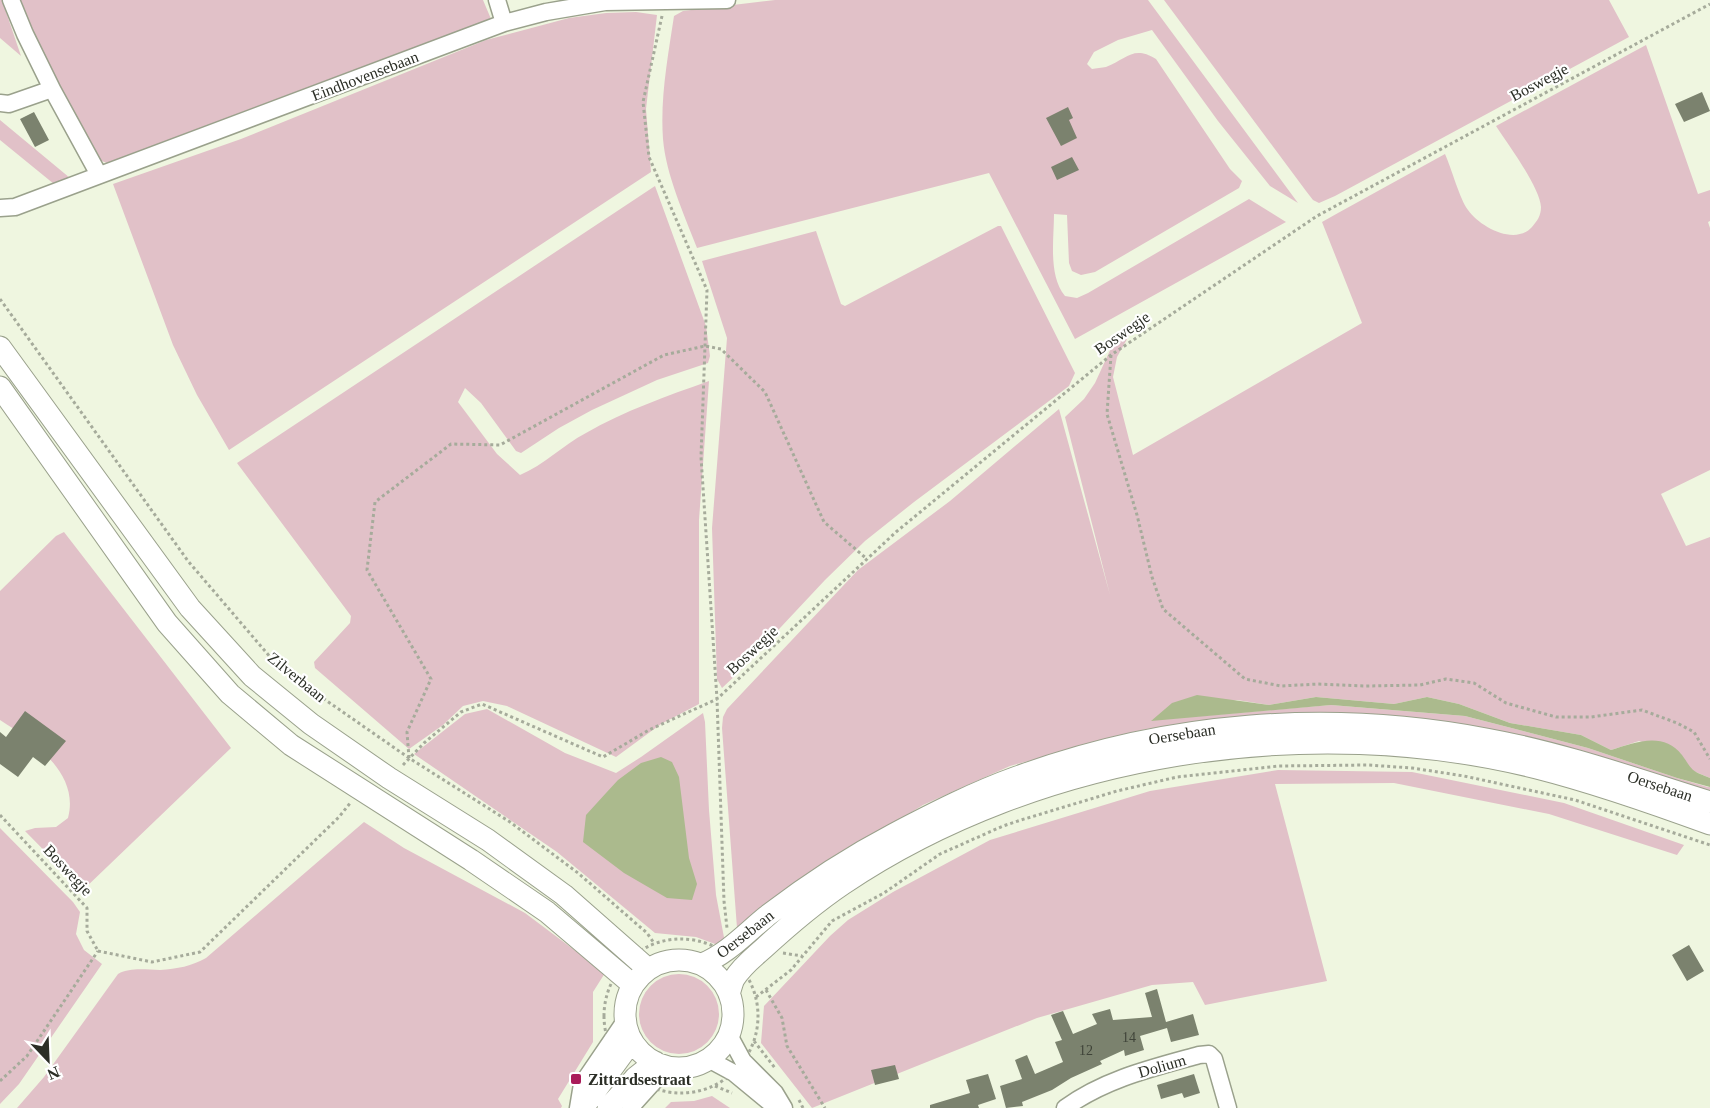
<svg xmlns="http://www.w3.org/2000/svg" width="1710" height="1108" font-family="Georgia,serif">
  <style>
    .green { fill: #e1c1c8 }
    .water { fill: #abba8d }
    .building { fill: #7b826e }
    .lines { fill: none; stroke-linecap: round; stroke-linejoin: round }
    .minor-casing { stroke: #9aa18c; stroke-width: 19 }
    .major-casing { stroke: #9aa18c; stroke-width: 23 }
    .path { stroke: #a6ab9b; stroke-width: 3; stroke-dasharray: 3 3; stroke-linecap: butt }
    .minor { stroke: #fff; stroke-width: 16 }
    .major { stroke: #fff; stroke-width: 21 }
    .poi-dot { fill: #aa1c59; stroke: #fff; stroke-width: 2 }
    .labels { text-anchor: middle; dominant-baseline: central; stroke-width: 4.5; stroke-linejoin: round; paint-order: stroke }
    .number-label { font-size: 14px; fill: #3f4338 }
    .street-label { font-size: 16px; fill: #2b2e26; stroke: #fff }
    .poi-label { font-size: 16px; font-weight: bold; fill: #2b2e26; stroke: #fff; text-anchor: start }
  </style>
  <rect width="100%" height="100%" fill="#eff6e0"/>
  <path class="green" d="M0 0H2L21 56 0 38Z
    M18 0H483L491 19 208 129 107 163 99 160 55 87Z
    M775 0H1148L1298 203 1270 186 1218 121 1152 30 1118 40 1094 52 1087 64 1092 69C1096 68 1102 68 1106 67 1127 59 1133 45 1156 59L1230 169 1242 181 1239 188 1095 272 1081 275 1072 271 1069 263 1067 215 1054 214C1054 240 1048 275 1065 296L1077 298 1088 293 1249 199 1286 222 1075 339 989 173 697 248C684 214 666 175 663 139 660 98 668 56 674 16L683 11Z
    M1164 0H1609L1629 37 1335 196 1319 203 1313 200 1306 191Z
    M636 12 657 15 646 109 651 172 229 450 197 395 173 345 113 184 241 139 486 40 569 18 606 13Z
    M1646 45 1698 194 1710 190V221L1708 222 1710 228V470L1661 494 1686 546 1710 537V778L1691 770 1680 753 1639 741 1611 750 1581 735 1510 723 1459 704 1427 697 1394 704 1316 697 1269 705 1237 700 1152 720 1331 705 1465 716 1588 748 1677 778 1708 787H1710V796L1278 716 1146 729 1010 766 923 805 844 854 737 928 722 728 723 717 727 709 858 570 950 501 1059 409 1110 595 1065 417 1084 399 1095 383 1112 346 1131 332 1117 357 1113 377 1133 455 1362 323 1322 222 1338 213 1445 154C1451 167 1460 200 1468 210 1480 227 1515 246 1532 227 1537 221 1541 216 1541 207 1540 187 1507 143 1496 126Z
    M0 120 70 178 54 184 0 140Z
    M655 186 706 326 710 356 708 363 657 380 592 410 559 428 521 453 516 451 481 403 465 388 458 402 497 454 520 475C544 465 563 445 586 433 624 411 667 396 709 381L699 520V704L661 724 616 757 507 706 483 701 463 706 443 725 409 749 315 668 314 662 350 623 351 616 237 463Z
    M998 226H1001L1075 373 1069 386 914 502 865 541 825 580 737 674 722 688 717 679 712 528 727 338 702 261 816 231 841 304 845 306Z
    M64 532 231 748 83 890 25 831 35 828 56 827 68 818C80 773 33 741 0 720V591L56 536Z
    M487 709 565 753 616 773 641 757 703 713 705 722 709 810 716 895 726 948 696 937 655 933 557 852 414 754 465 714Z
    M1278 770 1412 772 1564 803 1684 845 1677 855 1549 814 1394 783 1275 784 1327 981 1205 1005 1193 982 1152 985 1037 1018 812 1108 761 1043 764 1006 830 936 848 920 893 892 990 840 1150 791Z
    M364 822 404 848 525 913 605 973 593 992V1042L558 1099 562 1106 561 1108H17L44 1077 118 974C131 967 146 970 160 970 177 969 192 966 206 958Z
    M0 828 73 902 80 912 76 934 84 950 102 964 19 1084 0 1104Z
    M639 1014a40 40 0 1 1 80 0a40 40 0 1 1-80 0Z
    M712 1096 730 1108H665L671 1102 694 1101Z"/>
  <path class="water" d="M1197 695 1269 705 1316 697 1394 704 1427 697 1459 704 1510 723 1581 735 1611 750C1635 742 1664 731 1682 755 1694 772 1690 770 1710 778V787L1677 778 1588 748 1465 716 1331 705 1151 721 1172 703Z
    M661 757 672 762 679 777 689 858 697 884 692 900 667 898 624 873 583 842 586 815 606 793 618 780 641 763Z"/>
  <path class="building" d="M1702 92 1710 111 1684 122 1675 104Z
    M1068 107 1073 118 1069 120 1077 138 1061 146 1046 118Z
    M34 112 49 140 35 147 20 119Z
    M1072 157 1079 170 1057 180 1051 167Z
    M25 711 66 741 45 766 33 757 18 777 0 764V732L6 737Z
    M1689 945 1704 971 1687 981 1672 955Z
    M1157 989 1166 1022 1193 1014 1199 1035 1171 1042 1167 1028 1140 1036 1144 1050 1125 1056 1124 1050 1100 1061 1102 1064 1071 1078 1052 1090 1022 1102 1023 1106 1006 1108 1000 1086 1022 1079 1015 1060 1027 1055 1035 1074 1063 1062 1055 1042 1062 1040 1051 1015 1063 1011 1073 1034 1097 1024 1092 1014 1110 1009 1113 1020 1152 1017 1145 993Z
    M895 1065 899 1079 875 1085 871 1070Z
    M988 1074 996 1099 978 1105 979 1108H930V1105L970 1093 966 1080Z
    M1194 1074 1200 1093 1184 1098 1182 1093 1161 1099 1157 1085Z"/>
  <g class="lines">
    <g class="minor-casing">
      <path id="minor" d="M11 0 25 34 52 89
        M497 0 504 23
        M0 103 9 104 52 89 99 175
        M0 208 15 207 504 23 546 12 605 2 727 0
        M729 1035 743 1061 775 1093 784 1108
        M708 1059 734 1073 768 1101 782 1106
        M578 1108 582 1084 625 1021
        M630 1108 668 1066
        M1065 1108C1105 1079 1152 1068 1199 1055L1209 1054 1214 1059 1228 1108"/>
    </g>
    <g class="major-casing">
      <path id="major" d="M0 347 190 608 252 676 311 724 389 778 488 840 564 895 648 969
        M0 387 167 623 230 694 291 745 471 860 547 912 633 985
        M625 1014a54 54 0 1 1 108 0a54 54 0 1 1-108 0Z
        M702 964C727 954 746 933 767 916 806 886 850 857 894 834 934 813 975 792 1017 777 1166 722 1329 709 1486 739 1563 753 1636 779 1710 802
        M729 994C731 988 732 983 734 979 742 966 754 957 764 948 789 925 815 903 843 884 1039 752 1309 711 1537 768 1596 783 1653 803 1710 824
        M583 1108 632 1041
        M608 1108 636 1077 655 1062"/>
    </g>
    <path class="path" d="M662 16 643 102 649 157 707 290 701 457 717 699 724 901 727 928
      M0 299 188 561 271 658 327 701 409 758 510 822 578 873 647 933 654 943
      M1111 355 1107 414 1137 515 1152 577 1163 609 1245 679 1281 686 1318 684 1366 686 1420 685 1446 679 1474 683 1506 703 1556 717H1591L1642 710 1677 723 1694 732 1710 759
      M409 758 407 732 431 679 367 570 375 502 451 444 500 445 664 355 705 346 721 349 765 392 824 522 867 559
      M403 765 424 743 461 712 482 704 603 757 649 730 717 699 896 532 1111 355 1317 216 1710 4
      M0 815 87 908V931L98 951
      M604 1016a77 77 0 1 1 154 0a77 77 0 1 1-154 0Z
      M98 951 152 962 200 952 339 817 351 802
      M783 953 802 956
      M766 990 782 1018 787 1046 825 1108
      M756 997 791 970 832 921 884 893 940 854 1003 826 1021 820 1117 791 1177 777 1279 766 1368 765 1412 768 1464 776 1575 800 1710 845
      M754 1041 775 1068
      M0 1081 27 1056 98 951
      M715 1086 732 1093
      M799 1100 803 1108"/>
    <use href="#minor" class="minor"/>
    <use href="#major" class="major"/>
  </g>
  <rect class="poi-dot" x="570" y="1073" width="12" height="12" rx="3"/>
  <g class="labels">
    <g class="number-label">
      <text x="1129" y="1037">14</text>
      <text x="1086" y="1050">12</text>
    </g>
    <g class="street-label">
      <text transform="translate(365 76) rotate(-21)">Eindhovensebaan</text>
      <text transform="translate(1539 82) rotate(-28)">Boswegje</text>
      <text transform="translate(1122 333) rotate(-35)">Boswegje</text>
      <text transform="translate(752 650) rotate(-43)">Boswegje</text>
      <text transform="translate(297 677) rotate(39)">Zilverbaan</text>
      <text transform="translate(1182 734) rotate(-9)">Oersebaan</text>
      <text transform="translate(1660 786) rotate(18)">Oersebaan</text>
      <text transform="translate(68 870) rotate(47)">Boswegje</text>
      <text transform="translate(745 934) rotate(-38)">Oersebaan</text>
      <text transform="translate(1162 1066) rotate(-16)">Dolium</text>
    </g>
    <g class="poi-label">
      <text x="588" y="1079">Zittardsestraat</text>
    </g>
  </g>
  <g transform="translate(48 1060) rotate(157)" stroke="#ffffff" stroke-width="4.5" paint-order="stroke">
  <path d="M0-4.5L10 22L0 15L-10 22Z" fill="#2b2e26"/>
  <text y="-9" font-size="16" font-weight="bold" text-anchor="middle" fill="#2b2e26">N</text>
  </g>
</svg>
